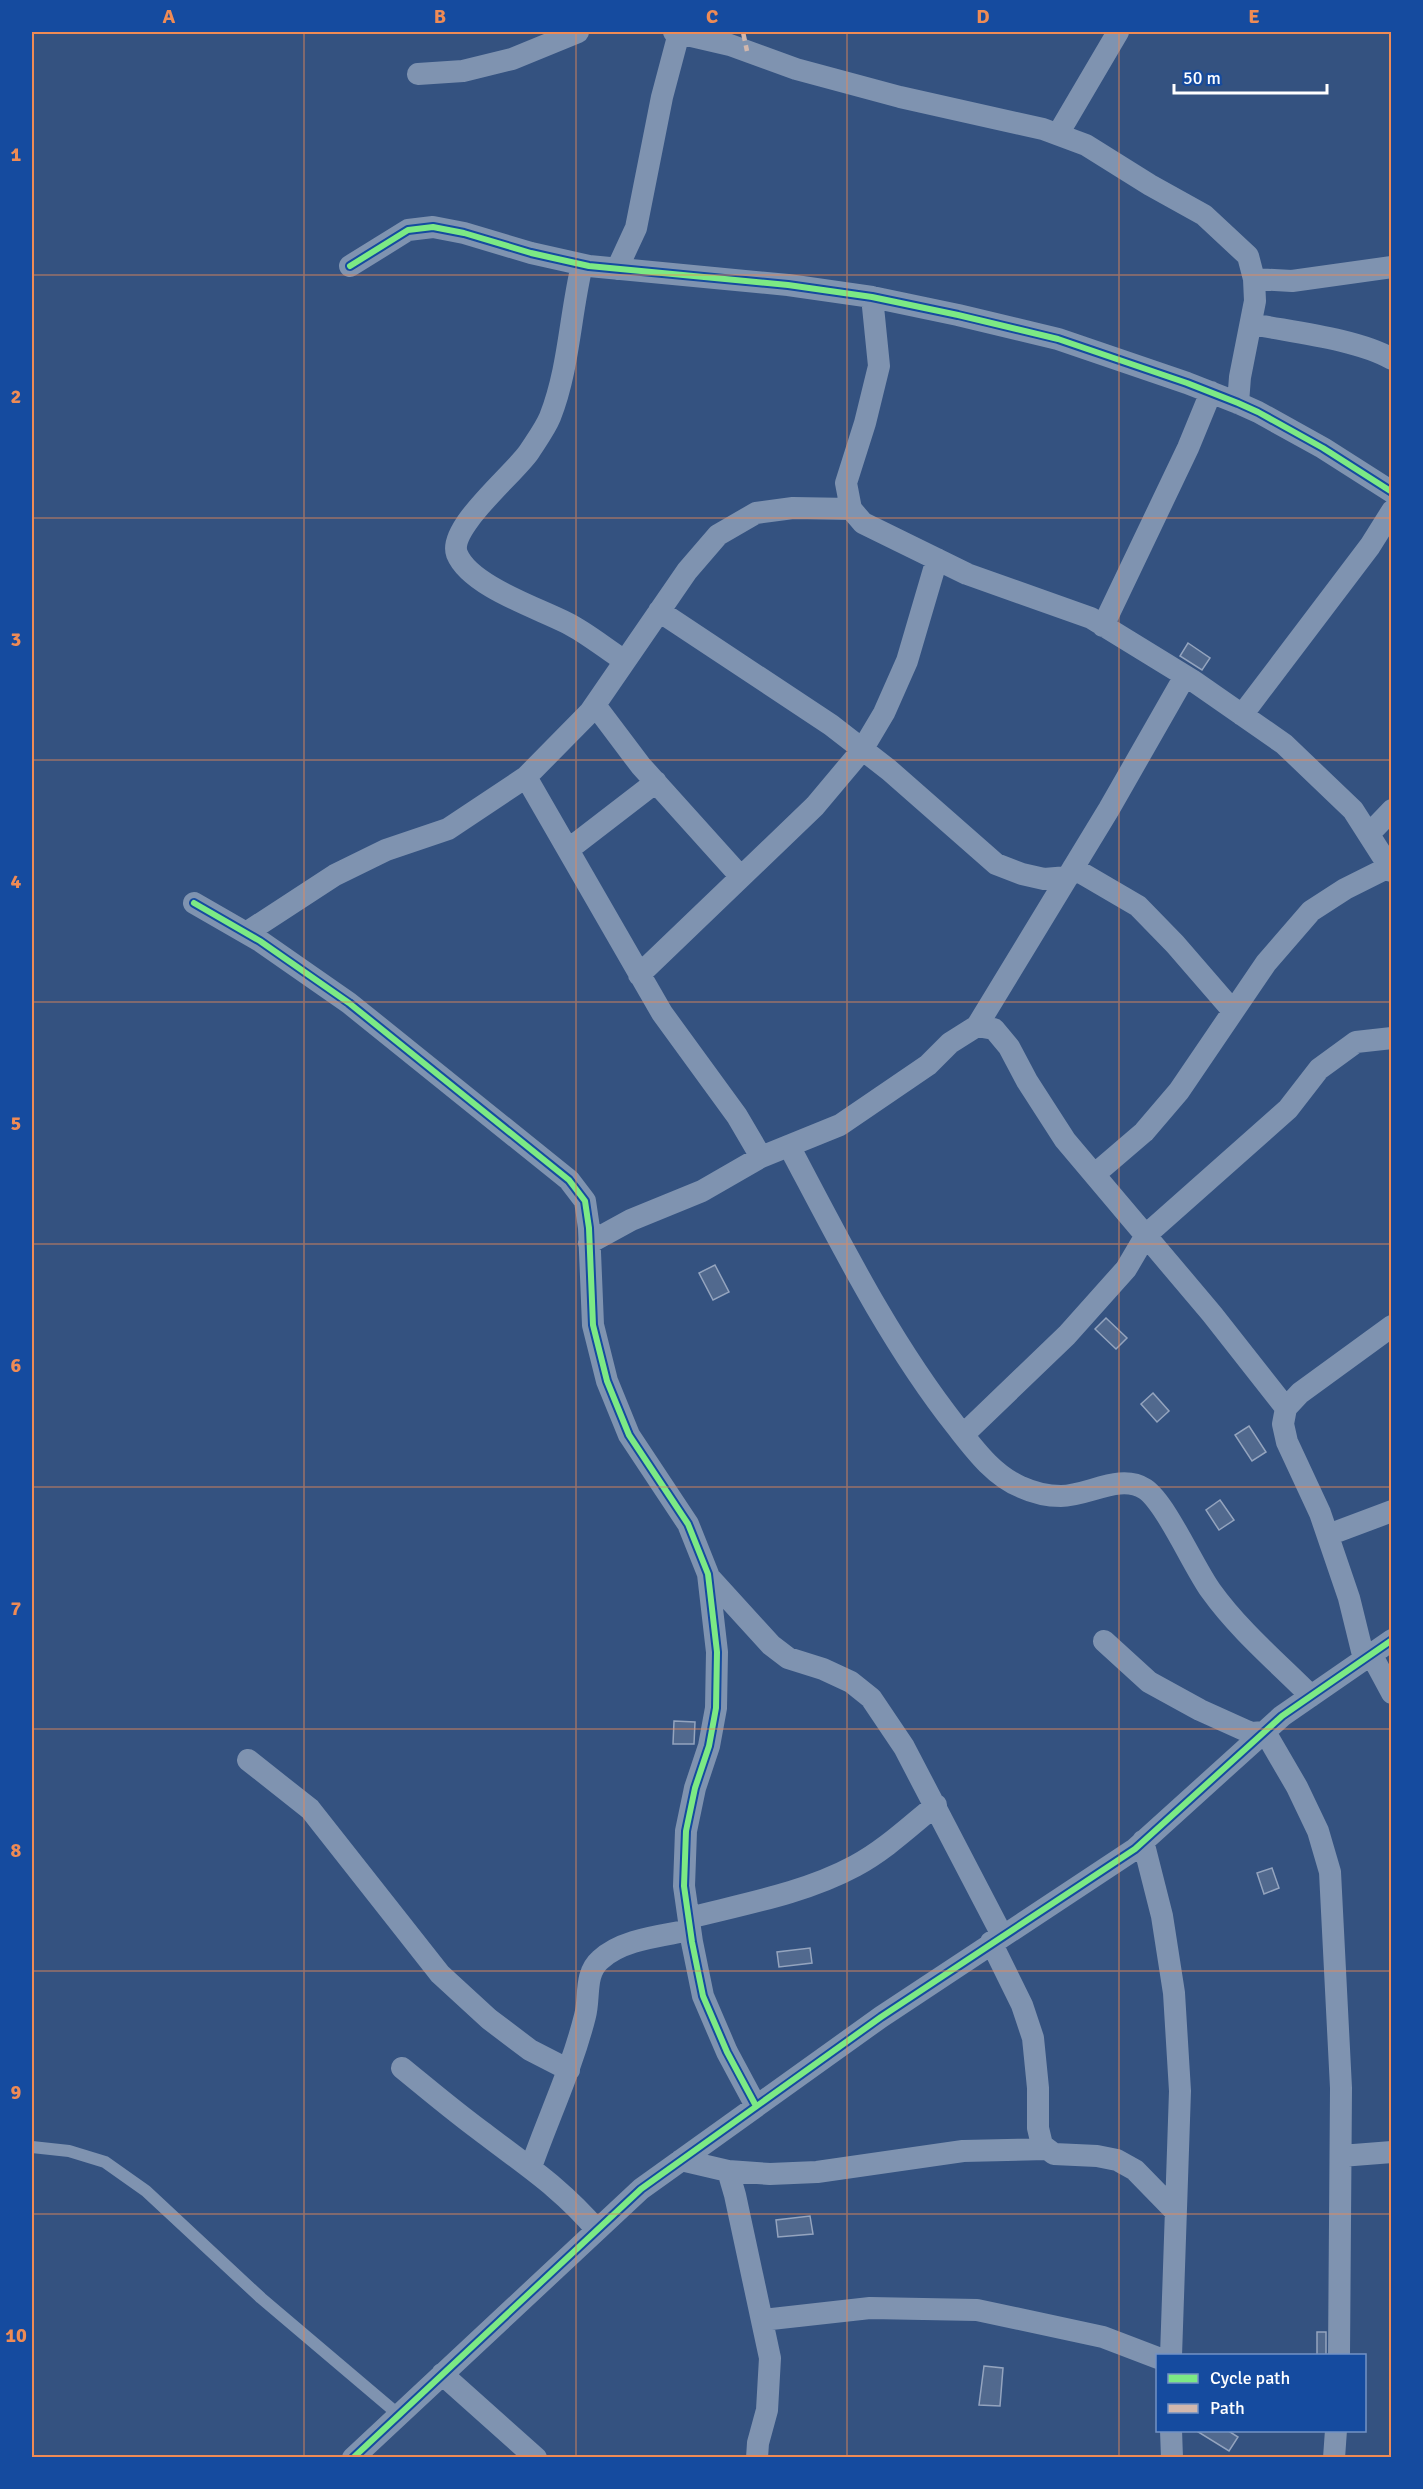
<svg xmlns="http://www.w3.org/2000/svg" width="1423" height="2489" font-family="Signika,sans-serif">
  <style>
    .building { fill: #51698e; stroke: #94a4be; stroke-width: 1.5 }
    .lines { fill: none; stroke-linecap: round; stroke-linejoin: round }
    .service { stroke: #7f93b0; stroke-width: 12 }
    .minor { stroke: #7f93b0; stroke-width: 22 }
    .quiet { stroke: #d1b7ad; stroke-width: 4.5; stroke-dasharray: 9 4.5; stroke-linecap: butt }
    .cycleway-casing { stroke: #154b9f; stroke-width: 10 }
    .cycleway { stroke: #7ce984; stroke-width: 6 }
    .grid { fill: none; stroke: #ef8b55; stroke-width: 1.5; stroke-opacity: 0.55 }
    .neatline { fill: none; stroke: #ef8b55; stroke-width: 2 }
    .grid-label { font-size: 20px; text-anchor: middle; font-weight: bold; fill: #ef8b55 }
  </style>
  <rect width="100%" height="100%" fill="#345280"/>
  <path class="building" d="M1188 643 1210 658 1202 670 1180 656Z
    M715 1265 729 1292 713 1300 699 1273Z
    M1106 1318 1127 1338 1116 1349 1095 1329Z
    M1153 1393 1169 1411 1157 1422 1141 1404Z
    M1249 1426 1266 1452 1252 1461 1235 1435Z
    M1220 1500 1234 1520 1219 1530 1206 1510Z
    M674 1721 695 1722 694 1744H673Z
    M1272 1868 1279 1888 1264 1894 1257 1873Z
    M810 1948 812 1963 779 1967 777 1952Z
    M810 2216 813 2234 778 2237 776 2220Z
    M1317 2332H1326V2355H1317Z
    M984 2366 1003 2368 1000 2406 979 2405Z
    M1195 2430H1227L1238 2437 1229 2451Z"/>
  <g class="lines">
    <path class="service" d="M32 2147 69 2151 105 2162 146 2191 261 2298 399 2415"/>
    <path class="minor" d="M674 32 730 45 796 69 900 97 1043 129 1086 145 1150 185 1204 215 1248 256 1254 279 1255 301 1240 377 1238 403
      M418 74 463 71 512 59 578 32
      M1058 134 1118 32
      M582 265C570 315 569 369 550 417 545 429 536 441 529 452 515 473 447 528 457 554 470 586 538 608 567 623 587 633 606 649 625 661
      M350 266 408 230 433 227 464 233 531 253 589 266 788 285 872 297 958 315 1058 339 1187 383 1238 403 1258 412 1323 448 1392 492
      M617 269 636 228 662 97 679 33
      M1254 279 1292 281 1392 267
      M872 297 879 366 865 423 846 483 851 509 863 523 967 574 1091 618 1192 680 1284 744 1353 810 1392 871
      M1252 324C1292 332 1357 339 1392 359
      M659 611 831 725 889 770 996 864 1022 874 1044 879 1068 877
      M1103 626 1188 448 1211 392
      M595 705 641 766 741 877
      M1242 715 1370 546 1392 511
      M526 777 662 1013 737 1116 761 1157
      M1369 834 1392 810
      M569 849 656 782
      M1073 868 1138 906 1175 944 1233 1011
      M194 903 260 941 349 1003 569 1180 585 1201 589 1228 593 1325 607 1381 629 1435 688 1524 708 1574 717 1652 716 1708 709 1746 695 1788 686 1831 684 1886 692 1942 703 1996 727 2052 756 2106
      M246 933 335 875 386 850 448 829 526 777 590 712 687 571 718 535 756 513 793 508 851 509
      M639 975 815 806 862 750 884 713 907 661 937 559
      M977 1026 1109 809 1185 676
      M789 1146C840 1242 889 1341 956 1426 975 1450 993 1475 1021 1487 1034 1493 1048 1496 1061 1496 1088 1496 1120 1473 1145 1489 1166 1503 1194 1568 1211 1591 1239 1630 1277 1662 1311 1696
      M1095 1174 1144 1132 1179 1091 1266 963 1311 911 1345 889 1389 867
      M589 1243 631 1220 702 1191 761 1157 840 1125 928 1065 950 1043 969 1031 977 1026 994 1029 1009 1047 1027 1081 1065 1140 1212 1314 1286 1408
      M963 1435 1067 1335 1126 1269 1146 1235 1288 1109 1319 1069 1356 1042 1392 1038
      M1328 1535 1392 1511
      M709 1577 771 1645 788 1658 823 1669 851 1682 871 1698 904 1747 1002 1935
      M1104 1641 1149 1682 1200 1710 1251 1733 1265 1732 1297 1787 1318 1831 1330 1872 1341 2088 1339 2356
      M1371 1654 1392 1693
      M1364 1659 1349 1598 1320 1513 1287 1442 1283 1424 1286 1408 1300 1393 1392 1326
      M248 1760 310 1809 440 1974 489 2019 530 2050 569 2070
      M1143 1841 1162 1916 1174 1993 1180 2091 1171 2356
      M689 1918C744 1904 805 1893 855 1866 885 1850 910 1826 936 1805
      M991 1942 1022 2005 1033 2038 1038 2088V2128L1042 2145 1054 2154 1097 2156 1117 2160 1135 2170 1175 2211
      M402 2068C429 2090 456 2113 485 2134 528 2167 561 2188 597 2230
      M1341 2156 1392 2152
      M681 2160 728 2171 770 2174 817 2172 963 2151 1047 2149
      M531 2167C549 2116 572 2068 585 2016 590 1998 584 1974 600 1960 622 1939 662 1936 690 1930
      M728 2171 735 2195 770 2358 767 2410 758 2443 757 2458
      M762 2320 870 2308 977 2310 1103 2337 1158 2358
      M442 2374 536 2458
      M1171 2430 1172 2458
      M353 2458 641 2189 881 2017 1135 1849 1282 1716 1392 1640
      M1334 2458 1336 2430"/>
    <path class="quiet" d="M743 32 747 51"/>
    <g class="cycleway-casing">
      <path id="cycleway" d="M350 266 408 230 433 227 464 233 531 253 589 266 788 285 872 297 958 315 1058 339 1187 383 1238 403 1258 412 1323 448 1392 492
        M194 903 260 941 349 1003 569 1180 585 1201 589 1228 593 1325 607 1381 629 1435 688 1524 708 1574 717 1652 716 1708 709 1746 695 1788 686 1831 684 1886 692 1942 703 1996 727 2052 756 2106
        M353 2458 641 2189 881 2017 1135 1849 1282 1716 1392 1640"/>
    </g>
    <use href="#cycleway" class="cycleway"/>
  </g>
  <path class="grid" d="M304 32V2458M576 32V2458M847 32V2458M1119 32V2458M32 275H1392M32 518H1392M32 760H1392M32 1002H1392M32 1244H1392M32 1487H1392M32 1729H1392M32 1971H1392M32 2214H1392"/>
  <rect width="1423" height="2489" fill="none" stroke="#154b9f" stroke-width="66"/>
  <rect x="1156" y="2354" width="210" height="78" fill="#154b9f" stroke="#7393c5" stroke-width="1.5"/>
  <rect x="1168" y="2374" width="30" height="9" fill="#7ce984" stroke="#7393c5" stroke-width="1.5"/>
  <text x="1210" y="2384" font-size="18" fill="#ffffff">Cycle path</text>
  <rect x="1168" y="2404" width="30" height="9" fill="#d1b7ad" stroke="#7393c5" stroke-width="1.5"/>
  <text x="1210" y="2414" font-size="18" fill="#ffffff">Path</text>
  <path d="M1174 84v9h153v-9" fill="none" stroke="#ffffff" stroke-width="3"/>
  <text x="1183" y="84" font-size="18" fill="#ffffff" stroke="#154b9f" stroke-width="4.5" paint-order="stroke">50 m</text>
  <rect x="33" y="33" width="1357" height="2423" class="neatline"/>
  <g class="grid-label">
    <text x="169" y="23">A</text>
    <text x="440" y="23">B</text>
    <text x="712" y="23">C</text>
    <text x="983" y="23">D</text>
    <text x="1254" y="23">E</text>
    <text x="16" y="161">1</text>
    <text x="16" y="403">2</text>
    <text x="16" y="646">3</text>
    <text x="16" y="888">4</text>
    <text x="16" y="1130">5</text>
    <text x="16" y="1372">6</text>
    <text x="16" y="1615">7</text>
    <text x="16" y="1857">8</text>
    <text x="16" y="2099">9</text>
    <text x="16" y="2342">10</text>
  </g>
</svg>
